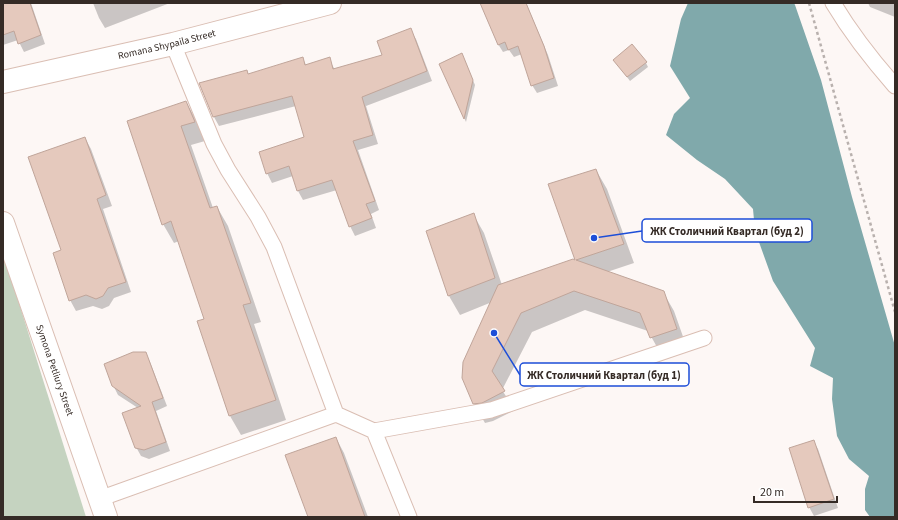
<svg xmlns="http://www.w3.org/2000/svg" width="898" height="520" font-family="'Source Sans 3',sans-serif">
  <style>
    .green { fill: #c5d3c0 }
    .water { fill: #80a9ab }
    .shadow { fill: #0003 }
    .building { fill: #e5c9bd; stroke: #c0a59a }
    .lines { fill: none; stroke-linecap: round; stroke-linejoin: round }
    .lane-casing { stroke: #dabeb3; stroke-width: 17 }
    .street-casing { stroke: #dabeb3; stroke-width: 24 }
    .secondary-casing { stroke: #dabeb3; stroke-width: 24 }
    .path { stroke: #b9b1ae; stroke-width: 2.5; stroke-dasharray: 3 3; stroke-linecap: butt }
    .lane { stroke: #fff; stroke-width: 15 }
    .street { stroke: #fff; stroke-width: 22 }
    .secondary { stroke: #fff; stroke-width: 22 }
    .labels { text-anchor: middle; dominant-baseline: central; stroke-width: 3; stroke-linejoin: round; paint-order: stroke }
    .street-label { font-size: 10px; fill: #352b26; stroke: #fff }
    .leader { fill: none; stroke: #1d4ed8; stroke-width: 1.5 }
    .callout-dot { fill: #1d4ed8; stroke: #fff; stroke-width: 1.5 }
    .callout { fill: #fff; stroke: #1d4ed8; stroke-width: 1.5 }
    .callout-label { font-size: 11px; text-anchor: middle; font-weight: bold; fill: #352b26 }
  </style>
  <rect width="100%" height="100%" fill="#fdf7f5"/>
  <path class="green" d="M3 252 86 517H3Z"/>
  <path class="water" d="M688 3H794L795 5 821 80 852 197 895 346V517H870L865 510V489L869 476 849 459 837 436 832 399 833 378 810 366 815 348 773 281 755 231 753 209 725 179 697 160 666 135 674 114 690 98 670 66 681 19Z"/>
  <path class="shadow" d="M3 3H31L45 44 24 52 18 40 3 45Z
    M93 3H170L105 28 99 18Z
    M481 3H526L548 55 558 86 537 93 532 85 522 54 514 57 509 50 503 52 498 44Z
    M868 3H895V17L870 7Z
    M410 30 416 39 432 81 366 106 378 144 358 150 379 210 371 214 376 228 355 236 350 226 337 190 303 200 298 191 293 176 272 183 267 173 305 138 296 106 219 126 214 117 248 75 303 59 306 65 329 59 335 70 383 56Z
    M464 59 475 85 466 122 440 64Z
    M614 60 646 63 648 67 630 81Z
    M186 102 197 121 205 141 191 145 213 208 217 207 228 226 261 322 254 324 286 420 241 435 230 416 198 322 206 320 179 241 174 243 163 224 129 122Z
    M85 138 91 149 112 206 103 209 131 292 114 298 109 306 102 309 93 306 76 311 70 300 62 251Z
    M596 170 607 189 634 263 607 272 663 292 674 311 687 348 662 356 648 331 585 310 532 332 502 390 515 410 493 421 485 423 474 404 492 302 460 315 449 296 427 232 473 214 484 233 502 285 576 261 549 185Z
    M145 353 150 362 167 406 156 411 170 451 149 459 141 456 136 447 138 408 118 395 113 385Z
    M336 438 344 453 368 517H309Z
    M813 441 818 449 838 508 814 516 809 507Z"/>
  <path class="building" d="M3 3H30L41 35 18 44 14 31 3 35Z
    M480 3H526L544 46 554 78 531 86 518 46 508 50 505 42 498 45Z
    M411 28 427 71 362 97 373 135 353 141 375 201 366 204 372 218 349 227 332 180 297 191 289 166 266 174 259 152 304 137 292 96 213 117 199 83 247 70 248 74 303 57 305 65 330 57 333 69 382 55 377 41Z
    M632 44 647 62 627 77 613 60Z
    M462 53 473 80 464 119 439 64Z
    M186 101 195 122 181 126 210 208 217 206 251 303 243 305 276 400 229 416 197 321 204 319 171 221 162 225 127 121Z
    M85 137 106 195 97 199 126 282 108 288 103 296 96 299 86 295 69 301 53 253 61 250 28 157Z
    M596 169 624 244 576 260 664 291 677 329 650 338 640 313 574 291 521 313 492 371 505 391 482 403 473 404 462 378 463 362 498 285 573 259 575 260 548 184Z
    M474 213 495 278 448 296 426 231Z
    M133 352H146L163 398 152 402 166 442 144 450 135 448 122 413 141 406 112 386 104 364Z
    M336 437 365 517H308L285 455Z
    M814 440 834 499 808 508 789 448Z"/>
  <g class="lines">
    <g class="lane-casing">
      <path id="lane" d="M833 3C851 33 872 60 895 86
        M173 44 214 144 228 170 258 217 274 247 336 414
        M374 431 491 410 704 338
        M99 499 336 414 374 431 409 517"/>
    </g>
    <g class="street-casing">
      <g id="street">
        <path id="s1" d="M3 82 173 44 330 3"/>
      </g>
    </g>
    <g class="secondary-casing">
      <g id="secondary">
        <path id="s2" d="M3 223 106 517"/>
      </g>
    </g>
    <path class="path" d="M809 3 895 312"/>
    <use href="#lane" class="lane"/>
    <use href="#street" class="street"/>
    <use href="#secondary" class="secondary"/>
  </g>
  <g class="labels">
    <g class="street-label">
      <text stroke="none"><textPath href="#s1" startOffset="168">Romana Shypaila Street</textPath></text>
      <text stroke="none"><textPath href="#s2" startOffset="156">Symona Petliury Street</textPath></text>
    </g>
  </g>
  <path class="leader" d="M594 238L642 231M494 333L520 375"/>
  <g class="callout-dot">
    <circle cx="594" cy="238" r="4"/>
    <circle cx="494" cy="333" r="4"/>
  </g>
  <g class="callout">
    <rect x="642" y="219" width="170" height="23" rx="4"/>
    <rect x="520" y="363" width="169" height="23" rx="4"/>
  </g>
  <g class="callout-label">
    <text x="727" y="235">ЖК Столичний Квартал (буд 2)</text>
    <text x="604" y="379">ЖК Столичний Квартал (буд 1)</text>
  </g>
  <rect width="898" height="520" fill="none" stroke="#352b26" stroke-width="8"/>
  <path d="M754 496v6h83v-6" fill="none" stroke="#352b26" stroke-width="2"/>
  <text x="760" y="496" font-size="12" fill="#352b26" stroke="#ffffff" stroke-width="3" paint-order="stroke">20 m</text>
</svg>
